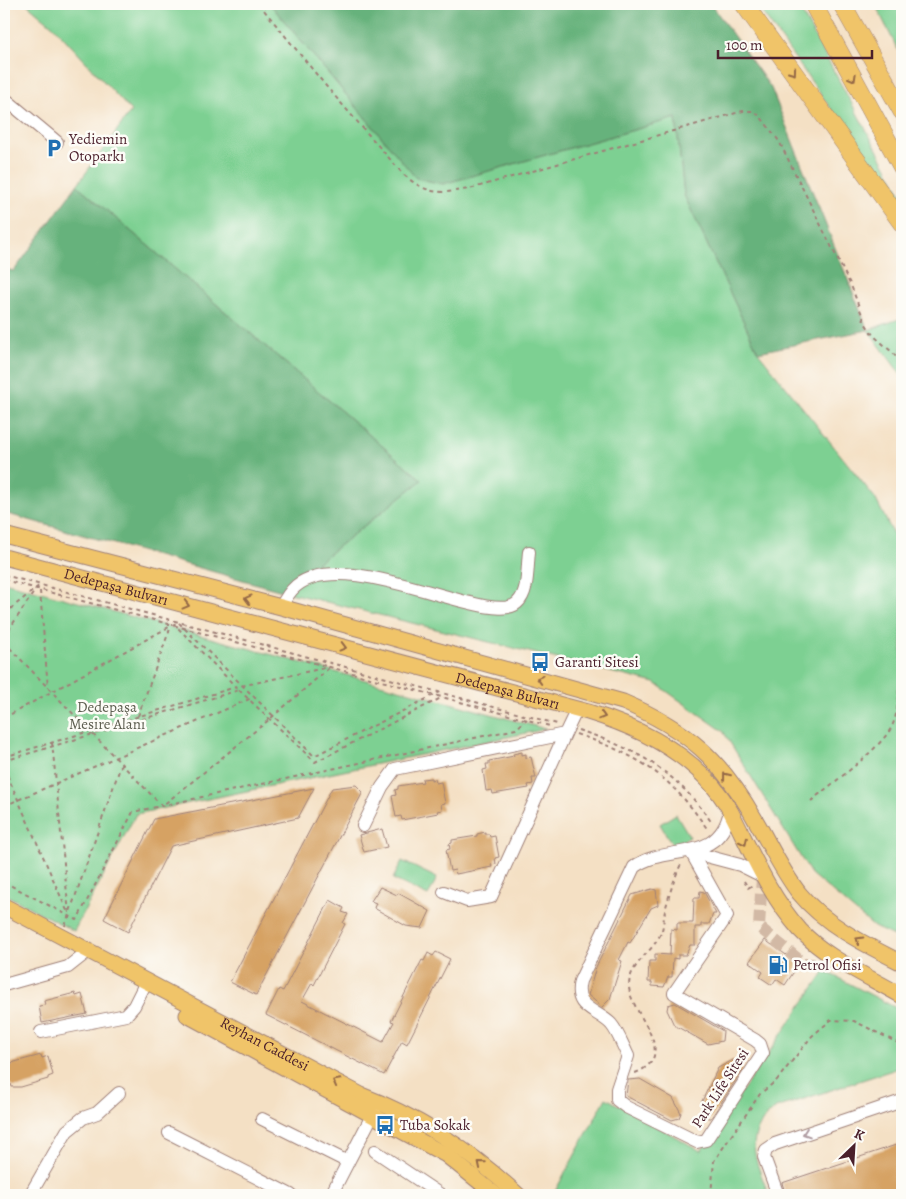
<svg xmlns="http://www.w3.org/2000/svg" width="906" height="1199" font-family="Alegreya,serif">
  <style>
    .green { fill: #7dd092; stroke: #64785e }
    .forest { fill: #66b27c; stroke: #586854 }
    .building { fill: #d6a263 }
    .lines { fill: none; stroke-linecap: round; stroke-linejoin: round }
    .minor-tunnel { stroke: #d2b9a5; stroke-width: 12; stroke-dasharray: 12 6; stroke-linecap: butt }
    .minor-casing { stroke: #9f8078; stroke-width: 14 }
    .major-casing { stroke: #9f8078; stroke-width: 17 }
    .highway-casing { stroke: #9f8078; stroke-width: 19 }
    .path { stroke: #9f8078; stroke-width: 2; stroke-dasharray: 4 4; stroke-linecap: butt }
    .minor { stroke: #fff; stroke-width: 12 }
    .major { stroke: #f0c469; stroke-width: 15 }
    .highway { stroke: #f0c469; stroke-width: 18 }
    .oneway { stroke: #956947 }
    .oneway2 { stroke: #ae9aa0 }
    .labels { text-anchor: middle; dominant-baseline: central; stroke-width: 5; stroke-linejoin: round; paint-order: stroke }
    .poi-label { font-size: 15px; fill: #4a1f2b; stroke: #fdfcf7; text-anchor: start }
    .street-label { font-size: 15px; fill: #4a1f2b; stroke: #fdfcf7 }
    .park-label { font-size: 15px; fill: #5c5d4f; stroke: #fdfcf7 }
  </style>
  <rect width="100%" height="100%" fill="#fdfcf7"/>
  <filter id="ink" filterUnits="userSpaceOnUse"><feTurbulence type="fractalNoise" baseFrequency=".02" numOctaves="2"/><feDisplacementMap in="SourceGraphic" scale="10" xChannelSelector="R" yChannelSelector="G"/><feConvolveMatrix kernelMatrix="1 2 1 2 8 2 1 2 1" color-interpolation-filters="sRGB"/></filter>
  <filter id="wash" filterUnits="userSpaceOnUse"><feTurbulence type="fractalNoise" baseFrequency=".0096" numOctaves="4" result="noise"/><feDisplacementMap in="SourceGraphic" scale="20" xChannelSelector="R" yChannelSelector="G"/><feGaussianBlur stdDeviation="1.12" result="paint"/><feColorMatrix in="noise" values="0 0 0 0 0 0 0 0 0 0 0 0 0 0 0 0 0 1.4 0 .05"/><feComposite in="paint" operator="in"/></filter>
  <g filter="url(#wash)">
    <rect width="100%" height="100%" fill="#f4e0c4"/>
    <path class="green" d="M27 4H270L416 178 443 184 676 118 684 195 758 352 875 498 902 551V940L874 927 811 874 723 731 655 683 282 591 422 480 77 185 131 111 53 26Z
      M756 4H797L902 195V208Z
      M875 4H902V58Z
      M902 318V376L868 330Z
      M4 582 546 729 136 814 74 931 4 894Z
      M676 814 690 837 673 846 660 824Z
      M402 861 437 878 428 896 393 879Z
      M825 971 902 1011V1067L776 1108C741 1135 756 1161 769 1195H553L606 1098 701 1151Z"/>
    <path class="forest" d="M270 4H711L771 88 868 330 758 352 684 195 676 118 443 184 416 178Z
      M77 185 422 480 282 591 4 513V269L14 271Z"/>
    <g id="blocks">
      <path class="building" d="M522 752V755L526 754V758L531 757 536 778H532L533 784 528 785 529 788 493 794 492 790 486 791 483 770 487 769 486 764H489V761L514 756 513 754Z
        M431 778V780L435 779 436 783 441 782 445 803 441 804 442 810 437 811 438 813 402 820 401 816 396 817 392 796 396 795 395 790 398 789V786L423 782 422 779Z
        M356 785 363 792 256 995 230 982 332 788Z
        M314 788 298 818 171 846 128 932 104 919 154 819Z
        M382 829 387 847 364 852 359 835Z
        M485 832V834H489L490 837 495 836 499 857 495 858 496 864 491 865 492 867 456 874 455 870 450 871 446 850 450 849 449 844 452 843V840L477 836V834Z
        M380 887 397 895 398 893 430 911 422 928 406 926 374 908 376 903 371 901Z
        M652 889 656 890 658 905 651 908 630 943 628 942 619 960 622 961 610 999 602 1007 588 995 596 967 632 895Z
        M700 891 704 892 716 914H713L709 924H701V927H695V945H690L686 955H678V959L673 958 672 977H668L664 987 652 986V982H648L649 961H655V954L670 955 671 929 677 930V923H693L694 898H699Z
        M330 900 344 908 342 912 348 914 343 923 345 924 314 985 312 983 302 1001 383 1042 394 1022 391 1021 422 960 424 961 428 953 433 956 436 952 450 959 407 1044 402 1041 384 1075 266 1015 279 989 283 991Z
        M765 940 799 964 785 985 776 979 772 985 760 977 763 972 749 962Z
        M75 993 76 996 82 994 87 1014 42 1023 39 1006 45 1005 44 1001Z
        M675 1003 723 1031 722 1041 708 1044 674 1025 667 1010 668 1005Z
        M41 1055 42 1058 48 1056 53 1075 48 1077V1079L21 1087H12L11 1084 8 1085 6 1068 11 1066V1063Z
        M733 1060H738L742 1071 711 1118H708L703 1114 701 1103 718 1068Z
        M640 1079 673 1098 681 1113 679 1118 672 1120 626 1096 628 1080Z
        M902 1143V1195H786L782 1183Z"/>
    </g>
  </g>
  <g filter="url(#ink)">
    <use href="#blocks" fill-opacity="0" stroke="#9f8078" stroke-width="1"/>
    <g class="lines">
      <path class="minor-tunnel" d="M762 876 759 927 804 964H847"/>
      <g class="minor-casing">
        <path id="minor" d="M4 98 57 142
          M281 607C285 599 289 592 296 586 348 544 491 628 517 603 529 593 527 567 529 552
          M565 734 577 709
          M363 826 382 787 395 769 565 734 491 897 467 901 444 892
          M691 852 727 916 674 993 755 1040 760 1044 763 1053 706 1140 697 1142 626 1107 617 1100V1089L628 1056C623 1046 618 1032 611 1024 596 1009 573 1009 580 981L634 867C667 843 719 865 730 811
          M691 852 740 865 762 876
          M4 985 68 967 87 952
          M41 1032 126 1015 134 1006 146 982
          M262 1119 348 1162
          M169 1133 291 1195
          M375 1151 441 1195
          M30 1195 67 1131 83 1118 97 1113 119 1093
          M331 1195 377 1106
          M778 1195 764 1157 766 1150 775 1144 902 1101"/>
      </g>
      <g class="major-casing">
        <g id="major">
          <path d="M4 535 281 607 623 702C687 729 722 760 756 821 770 845 782 871 799 893 825 925 866 945 902 963"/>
          <path id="s1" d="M4 557 588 712C644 729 701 758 731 812 752 853 769 895 800 930 827 959 868 976 902 996"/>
          <path id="s2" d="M4 906 361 1095C419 1117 473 1153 518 1195"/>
          <path d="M187 1015 446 1155 496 1195"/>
        </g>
      </g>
      <g class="highway-casing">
        <path id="highway" d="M744 4 902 223
          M813 4 902 167
          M842 4 902 111"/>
      </g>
      <path class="path" d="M259 4 326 86 403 174C428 196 442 194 473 188L743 111H753L760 116 779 141 852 288 865 323 873 335 893 353 902 365
        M4 575 557 724
        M4 580 550 726
        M40 591 48 688
        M4 614 40 585
        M4 637 36 589
        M4 642 162 806 270 719 330 667
        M239 690 315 762 443 697
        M138 716 171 626
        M4 718 178 622 314 756 440 692
        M578 730C637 749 676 771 712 823
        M576 734C639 755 670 775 708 830
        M52 742 69 914
        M4 757 236 687 329 667
        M4 761 239 690 177 627
        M4 768 68 913
        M811 801C832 783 884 747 893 724 900 708 896 690 902 674
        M4 806 254 697
        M744 881 748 888 753 885
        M4 882 77 920 133 812 516 729 527 719
        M65 926 121 765
        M635 1073C683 1054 628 1013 629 985 630 964 650 954 659 937 664 929 663 920 665 911 669 895 674 879 681 864
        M711 1195 714 1161 760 1094 777 1080 812 1036 831 1020 854 1021 902 1045"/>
      <use href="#minor" class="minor"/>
      <use href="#major" class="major"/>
      <use href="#highway" class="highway"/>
    </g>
    <defs><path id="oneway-chevron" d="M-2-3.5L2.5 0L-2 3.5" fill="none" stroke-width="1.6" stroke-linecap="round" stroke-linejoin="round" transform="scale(1.25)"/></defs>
    <g class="oneway">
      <use href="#oneway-chevron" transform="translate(793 72) rotate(54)"/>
      <use href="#oneway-chevron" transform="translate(853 78) rotate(61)"/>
      <use href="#oneway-chevron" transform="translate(248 599) rotate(-165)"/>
      <use href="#oneway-chevron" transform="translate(186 605) rotate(15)"/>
      <use href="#oneway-chevron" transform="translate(343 647) rotate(15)"/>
      <use href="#oneway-chevron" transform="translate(540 679) rotate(-164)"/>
      <use href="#oneway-chevron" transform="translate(602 716) rotate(17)"/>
      <use href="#oneway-chevron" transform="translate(726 776) rotate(-128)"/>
      <use href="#oneway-chevron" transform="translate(744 842) rotate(64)"/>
      <use href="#oneway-chevron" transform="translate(859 940) rotate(-150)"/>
      <use href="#oneway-chevron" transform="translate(336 1082) rotate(-152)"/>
      <use href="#oneway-chevron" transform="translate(481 1164) rotate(-140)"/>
    </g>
    <use class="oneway2" href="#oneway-chevron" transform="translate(806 1133) rotate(161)"/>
  </g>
  <defs>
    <g id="parking-bare" transform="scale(1.5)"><path d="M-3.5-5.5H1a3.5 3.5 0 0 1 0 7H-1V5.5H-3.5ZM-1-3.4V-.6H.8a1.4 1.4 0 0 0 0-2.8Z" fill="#1f6fb2" stroke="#fdfcf7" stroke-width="2.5" paint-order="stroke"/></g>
    <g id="bus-bare" transform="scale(1.5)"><path d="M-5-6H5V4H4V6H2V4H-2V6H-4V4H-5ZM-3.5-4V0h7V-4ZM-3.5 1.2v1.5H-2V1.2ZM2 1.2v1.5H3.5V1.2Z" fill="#1f6fb2" stroke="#fdfcf7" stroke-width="2.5" paint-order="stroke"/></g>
    <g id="fuel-bare" transform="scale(1.5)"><path d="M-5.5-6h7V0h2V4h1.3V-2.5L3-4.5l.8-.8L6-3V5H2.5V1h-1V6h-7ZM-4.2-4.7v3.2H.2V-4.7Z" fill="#1f6fb2" stroke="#fdfcf7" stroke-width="2.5" paint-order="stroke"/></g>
  </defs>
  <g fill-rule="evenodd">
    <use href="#parking-bare" x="54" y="148"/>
    <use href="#bus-bare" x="540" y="662"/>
    <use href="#fuel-bare" x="778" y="965"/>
    <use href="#bus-bare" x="385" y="1125"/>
  </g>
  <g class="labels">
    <g class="poi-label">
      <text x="69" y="139">Yediemin<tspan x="69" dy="17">Otoparkı</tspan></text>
      <text x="555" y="662">Garanti Sitesi</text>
      <text x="793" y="965">Petrol Ofisi</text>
      <text x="400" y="1125">Tuba Sokak</text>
    </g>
    <g class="street-label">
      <text stroke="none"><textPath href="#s1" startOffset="116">Dedepaşa Bulvarı</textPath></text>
      <text stroke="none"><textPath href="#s1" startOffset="521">Dedepaşa Bulvarı</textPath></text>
      <text stroke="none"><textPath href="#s2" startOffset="295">Reyhan Caddesi</textPath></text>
      <text transform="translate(720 1088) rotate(-57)">Park Life Sitesi</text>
    </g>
    <g class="park-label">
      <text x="107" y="707">Dedepaşa<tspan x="107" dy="17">Mesire Alanı</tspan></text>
    </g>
  </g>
  <rect width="906" height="1199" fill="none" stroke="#fdfcf7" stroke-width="20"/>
  <g transform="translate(854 1146) rotate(25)" stroke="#fdfcf7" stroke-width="4" paint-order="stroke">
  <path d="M0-4L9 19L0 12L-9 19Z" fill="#4a1f2b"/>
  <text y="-8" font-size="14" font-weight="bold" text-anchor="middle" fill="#4a1f2b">K</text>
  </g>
  <path d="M718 50v8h154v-8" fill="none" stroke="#4a1f2b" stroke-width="2.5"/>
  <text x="726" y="50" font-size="15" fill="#4a1f2b" stroke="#fdfcf7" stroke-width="4" paint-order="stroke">100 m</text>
</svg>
